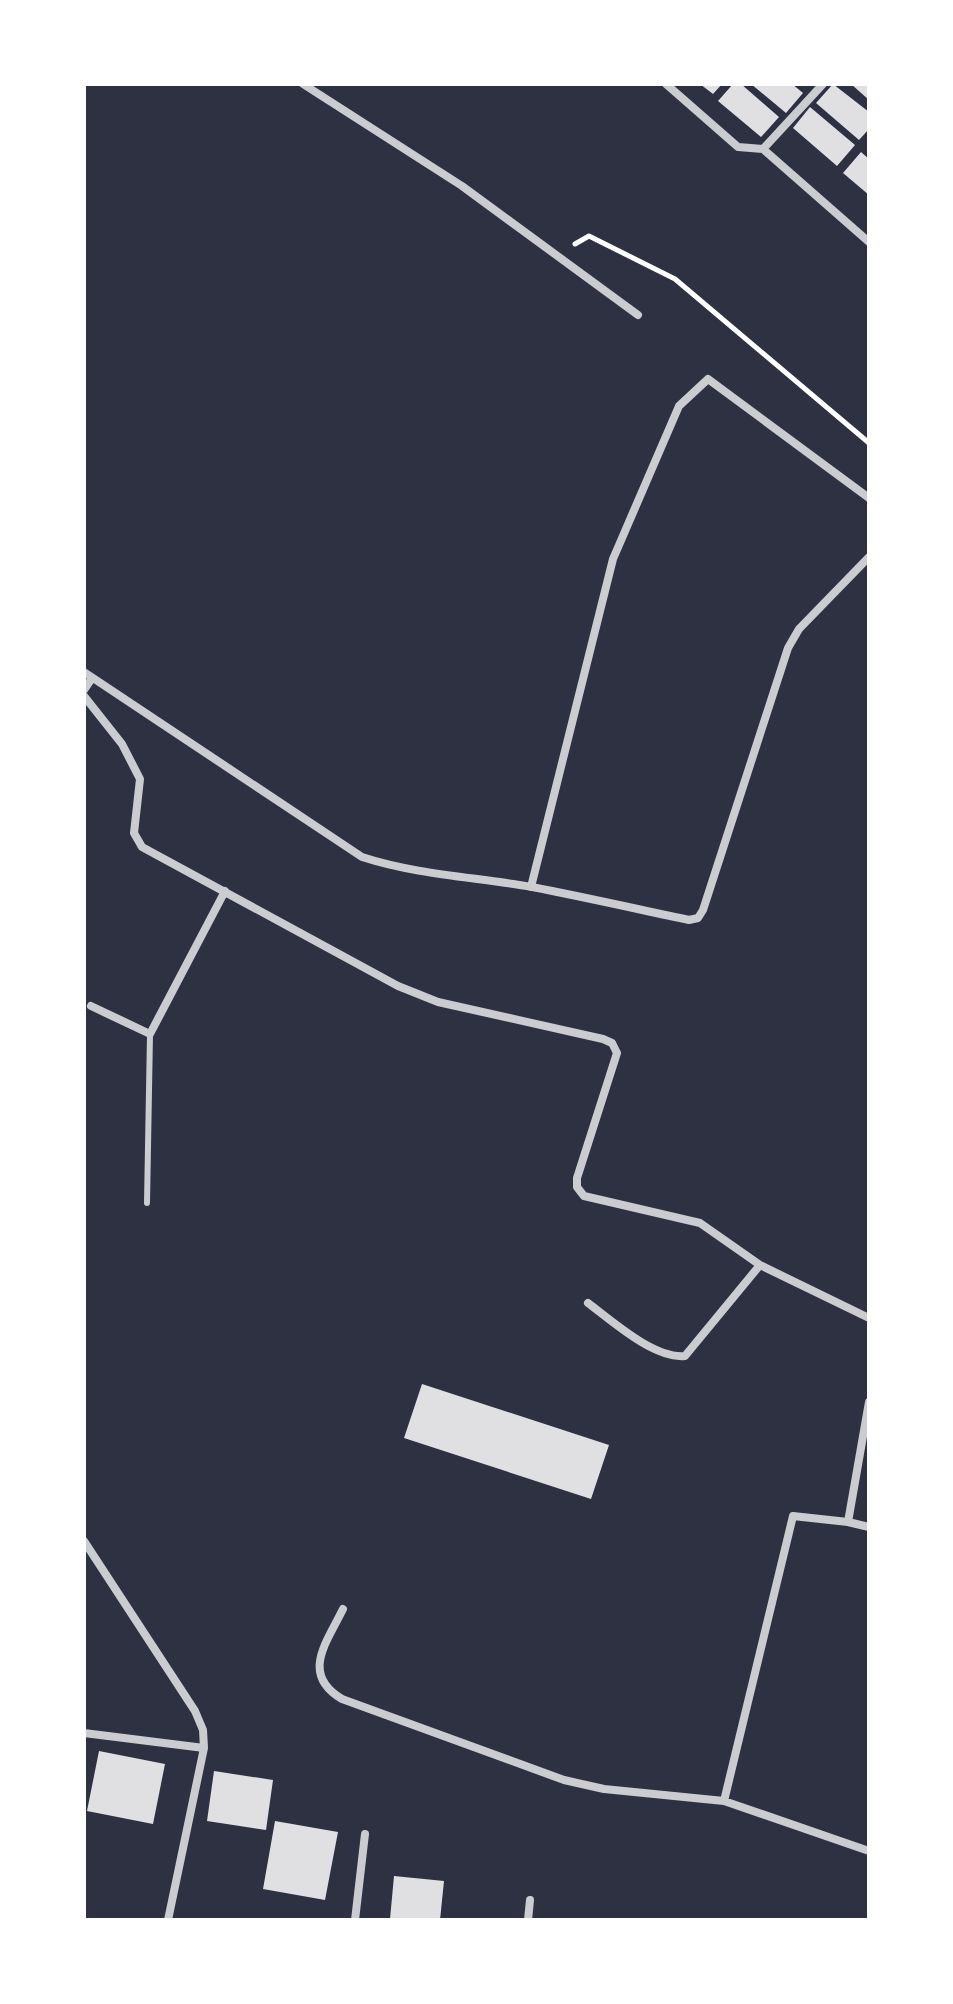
<svg xmlns="http://www.w3.org/2000/svg" width="953" height="2004" font-family="Barlow,sans-serif">
  <style>
    .building { fill: #e0e0e3 }
    .lines { fill: none; stroke-linecap: round; stroke-linejoin: round }
    .path { stroke: #fff; stroke-width: 5 }
    .service { stroke: #caccd0; stroke-width: 6 }
    .minor { stroke: #caccd0; stroke-width: 8 }
  </style>
  <rect width="100%" height="100%" fill="#2d3142"/>
  <path class="building" d="M700 84H722L713 94Z
    M733 84H741L779 117 761 137 718 101Z
    M751 84H792L803 93 786 113Z
    M833 84 869 112V129L859 140 816 103Z
    M851 84H869V100Z
    M810 107 855 145 837 166 793 128Z
    M861 152 869 159V195L843 173Z
    M422 1384 609 1445 591 1499 404 1438Z
    M99 1751 165 1764 153 1824 87 1811Z
    M214 1771 273 1780 266 1830 207 1821Z
    M275 1821 338 1832 325 1900 263 1889Z
    M394 1876 444 1881 440 1920 390 1919Z"/>
  <g class="lines">
    <path class="path" d="M575 244 589 236 675 279 869 443"/>
    <path class="service" d="M147 1203 150 1034"/>
    <path class="minor" d="M303 84 462 186 638 315
      M666 84 738 147 763 149 869 242
      M763 149 823 84
      M84 672 362 857C418 875 475 877 532 887 584 897 637 909 689 920L698 918 703 910 788 648 799 629 869 557
      M84 690 92 678
      M84 696 122 744 140 779 134 833 142 847 398 986 438 1002 603 1039 612 1043 617 1053 577 1178V1187L584 1196 700 1223 760 1265 869 1318
      M531 887 613 559 679 406 708 379 869 498
      M91 1006 150 1034 225 891
      M588 1303C612 1321 654 1359 685 1356L760 1265
      M869 1402 848 1522 869 1527
      M84 1541 195 1711 203 1730 204 1748 168 1920
      M343 1609C327 1642 300 1674 342 1699L564 1780 604 1789 724 1801 869 1851
      M84 1733 204 1748
      M724 1801 793 1516 848 1522
      M355 1920 365 1834
      M528 1920 530 1900"/>
  </g>
  <rect width="953" height="2004" fill="none" stroke="#ffffff" stroke-width="172"/>
</svg>
